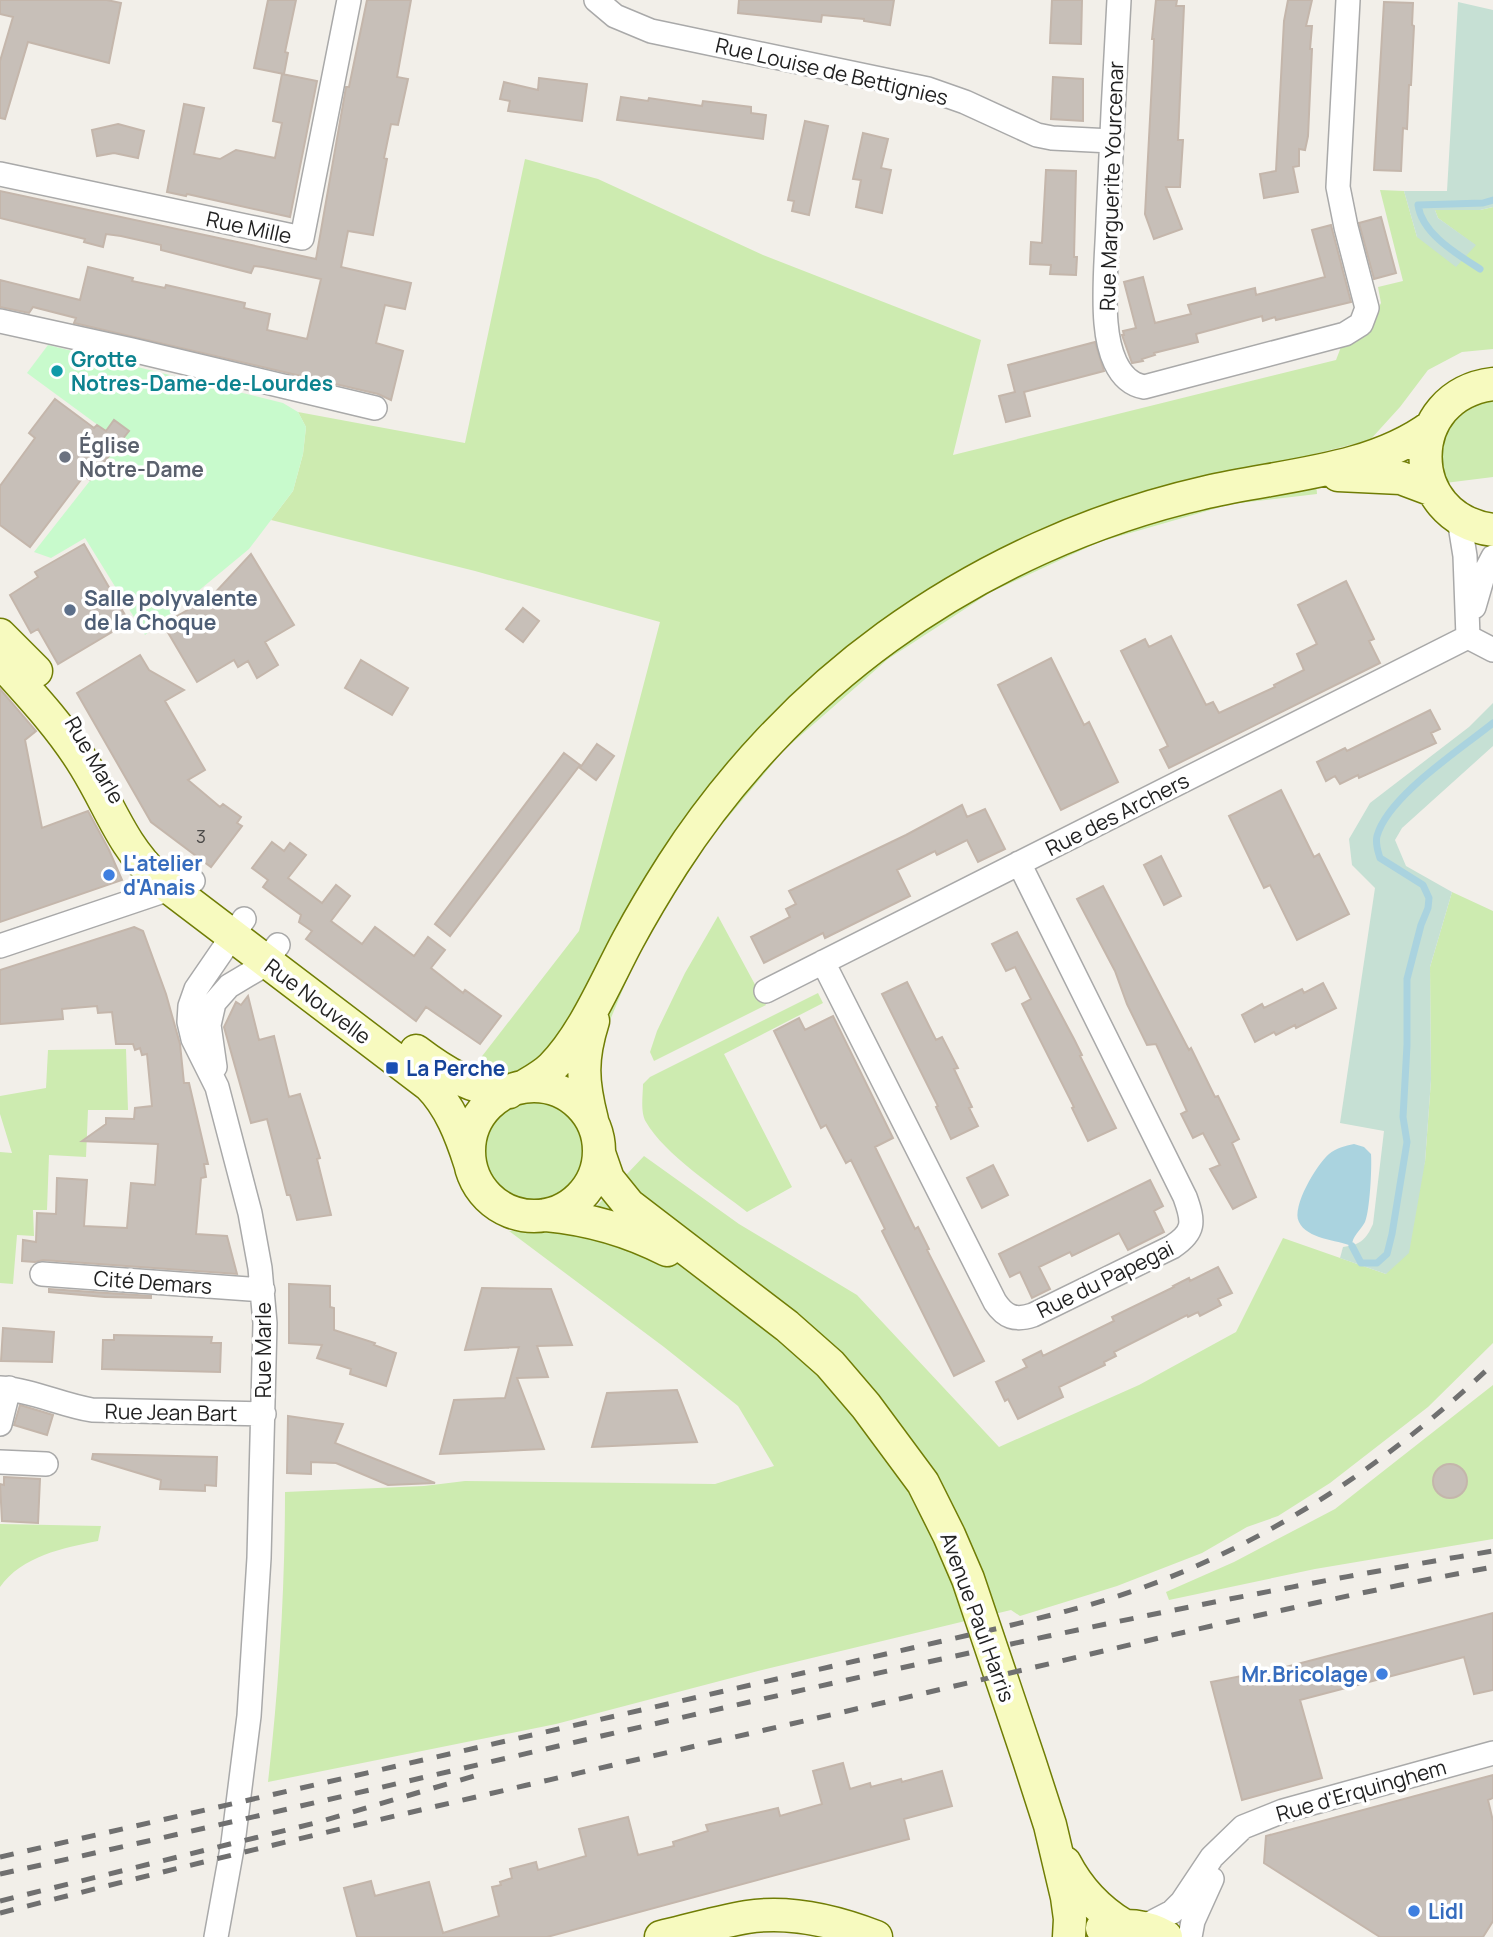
<svg xmlns="http://www.w3.org/2000/svg" width="1493" height="1937" font-family="Manrope,sans-serif">
  <style>
    .grass { fill: #cdebb0 }
    .wetland { fill: #c6e0d4 }
    .park { fill: #c8facc }
    .water { fill: #aad3df }
    .lines { fill: none; stroke-linecap: round; stroke-linejoin: round }
    .stream { stroke: #aad3df; stroke-width: 7 }
    .building { fill: #c7bfb8; stroke: #c4b6ab; stroke-width: 2 }
    .street-casing { stroke: #a9a9a9; stroke-width: 26 }
    .secondary-casing { stroke: #707d05; stroke-width: 35 }
    .street { stroke: #fff; stroke-width: 23 }
    .secondary { stroke: #f7fabf; stroke-width: 32 }
    .rail { stroke: #707070; stroke-width: 5; stroke-dasharray: 14 14; stroke-linecap: butt }
    .culture-dot { fill: #0f9aa8; stroke: #fff; stroke-width: 2.5 }
    .worship-dot { fill: #6b7280; stroke: #fff; stroke-width: 2.5 }
    .service-dot { fill: #5c6f8a; stroke: #fff; stroke-width: 2.5 }
    .shop-dot { fill: #3f7fe0; stroke: #fff; stroke-width: 2.5 }
    .transit-dot { fill: #1a4fb4; stroke: #fff; stroke-width: 2.5 }
    .labels { text-anchor: middle; dominant-baseline: central; stroke-width: 7; stroke-linejoin: round; paint-order: stroke }
    .number-label { font-size: 18px; fill: #4b4948 }
    .street-label { font-size: 21px; fill: #222; stroke: #fff }
    .culture-label { font-size: 21px; font-weight: bold; fill: #0d838f; stroke: #fff; text-anchor: start }
    .worship-label { font-size: 21px; font-weight: bold; fill: #5b616d; stroke: #fff; text-anchor: start }
    .service-label { font-size: 21px; font-weight: bold; fill: #4e5e75; stroke: #fff; text-anchor: start }
    .shop-label { font-size: 21px; font-weight: bold; fill: #366cbe; stroke: #fff; text-anchor: start }
    .transit-label { font-size: 21px; font-weight: bold; fill: #164399; stroke: #fff; text-anchor: start }
  </style>
  <rect width="100%" height="100%" fill="#f2efe9"/>
  <path class="grass" d="M525 159 598 179 763 255 981 340 953 455 1336 360 1341 347 1365 334 1381 303 1378 287 1403 281 1380 190 1404 191 1417 237 1475 245 1438 218 1435 210H1480L1493 207V349L1462 352 1428 370 1400 407 1370 440 1314 454 1317 494 1231 504 1099 542 991 592 888 659 784 750 709 840 641 946 598 1049 602 1105 476 1064 579 931 660 622 475 571 271 520 293 491 303 454 306 427 298 412 465 443Z
    M1493 401V477L1445 483C1432 443 1449 408 1493 401Z
    M1452 892 1493 911V1343L1428 1407 1330 1483 1278 1516 1247 1527 1202 1553 1117 1586 1020 1616 1011 1610 758 1671 556 1724 268 1782C279 1686 285 1589 285 1492L424 1486 465 1481 715 1484 774 1466 738 1406 664 1347 509 1231 575 1229 644 1156 739 1224 857 1295 999 1447 1139 1385 1236 1332 1283 1238 1386 1274 1425 1162 1431 1080 1430 967Z
    M718 916 766 1005 654 1061 650 1052 657 1031 685 973Z
    M818 993 823 1003 724 1054 792 1187 747 1212C718 1189 664 1154 646 1122 640 1112 643 1095 643 1084L650 1077Z
    M126 1049 128 1110H88L86 1157 49 1155 47 1210H33L34 1236 17 1235 13 1284 0 1283V1152L12 1153 0 1114V1096L46 1088 48 1050Z
    M485 1150a49 49 0 1 1 98 0a49 49 0 1 1-98 0Z
    M1493 1385V1539L1315 1569 1169 1600 1166 1592 1234 1562 1335 1509Z
    M0 1524 101 1526 98 1541C63 1548 22 1556 0 1587Z"/>
  <path class="wetland" d="M1458 2 1493 10V207L1480 210H1435L1438 218 1476 245 1456 267 1417 237 1404 191H1447Z
    M1493 703V746L1402 828 1395 840 1406 866 1452 892 1430 967 1431 1080 1425 1162 1409 1253 1386 1274 1340 1258 1343 1247C1360 1245 1366 1240 1373 1224L1384 1131 1340 1123 1375 888 1352 865 1349 839 1370 803 1469 727Z"/>
  <path class="park" d="M48 345 283 403 298 412 306 427 303 454 293 491 249 549 145 635 85 538 51 558 34 552 129 431 114 420 106 431 27 373Z"/>
  <path class="water" d="M1354 1144 1364 1147 1371 1154C1372 1167 1370 1210 1365 1222 1360 1231 1352 1236 1352 1246 1337 1240 1307 1239 1299 1222 1291 1207 1317 1164 1329 1154 1336 1148 1345 1146 1354 1144Z"/>
  <g class="lines">
    <path class="stream" d="M1480 269C1457 254 1422 234 1418 205L1483 203 1493 200
      M1352 1246 1361 1263H1377L1387 1254 1392 1234 1407 1142 1403 1117 1407 1045V979L1421 925 1428 908 1429 898 1423 885 1380 858C1378 851 1375 844 1377 836 1388 796 1461 749 1493 723"/>
  </g>
  <path class="building" d="M0 0H107L121 3 109 63 28 42 5 119 0 118V61L13 17 0 14Z
    M268 0H296L285 52 288 53 284 74 254 68Z
    M367 0H411L397 77 408 79 398 125 391 124 384 158 387 159 373 235 348 231 341 267 411 283 405 309 385 305 376 343 403 351 391 400 378 394 74 323 76 318 33 307 29 313 0 307V280L80 300 88 267 133 278 132 281 165 288 166 285 245 303 244 308 270 314 267 330 307 339 321 279 263 267 254 266 251 273 161 250V245L121 236 106 234 103 247 84 242 85 239 0 218V191L316 259 346 87H349Z
    M739 0H894L890 25 864 21V19L822 15 821 22 738 13Z
    M1052 0H1082L1081 44 1050 43Z
    M1156 0H1177L1176 6H1184L1178 140H1183L1180 187H1166L1182 229 1154 239 1145 214 1153 62 1154 39H1152Z
    M1288 0H1312L1306 26H1312L1310 49H1312L1308 136 1305 150 1299 149V166L1293 167 1298 192 1264 198 1260 174 1276 171 1284 21Z
    M1384 2 1413 3 1412 25 1414 26 1411 85H1409L1407 129 1403 128 1401 171 1374 170Z
    M282 74 317 81 290 217 187 194 186 196 167 192 184 104 204 108 194 154 220 159 236 150 275 158 282 123 273 121Z
    M1053 77 1083 79V121L1051 119Z
    M539 78 587 84 582 121 508 111 510 101 500 99 504 82 538 90Z
    M621 97 648 101 649 98 702 106 703 101 751 107V113L766 115 763 139 617 120Z
    M805 121 828 126 809 215 792 211 794 201 788 200Z
    M118 124 144 131 138 158 114 153 97 156 92 130Z
    M863 133 888 139 881 168 891 170 882 213 856 207 861 180 853 179Z
    M1046 170 1076 171 1074 257H1077L1076 275 1050 274 1051 265 1030 264 1031 242 1042 243Z
    M1381 217 1396 273 1374 279 1359 223Z
    M1331 225 1351 302 1276 320 1275 317 1263 321 1262 316 1196 334 1198 342 1154 353 1155 355 1142 359 1143 361 1132 363 1122 335H1124L1123 331 1136 328 1124 282 1143 277 1155 323 1191 314 1188 305 1255 288 1256 295 1325 277 1312 230Z
    M1095 342 1104 371 1024 392 1030 416 1006 422 999 396 1015 392 1008 365Z
    M55 399 94 428 97 425 106 431 114 420 129 431 90 480 84 476 30 547 0 525V486L35 438 29 433Z
    M84 544 129 622 58 664 38 629 31 633 10 595 38 577 35 572Z
    M251 554 294 625 265 642 278 665 257 678 248 661 238 667 234 660 197 682 163 624 212 596Z
    M1346 581 1374 639 1369 641 1380 663 1169 768 1160 750 1168 746 1121 651 1145 639 1149 647 1171 636 1206 705 1213 702 1219 713 1275 687 1274 685 1304 670 1297 654 1317 644 1298 605Z
    M523 608 539 621 523 642 506 629Z
    M140 655 149 670 184 690 165 701 205 770 188 780 220 807 223 804 241 817 237 823 242 826 211 867 151 822 77 693Z
    M1051 658 1084 725 1089 722 1118 782 1061 810 998 685Z
    M361 660 408 688 392 715 345 688Z
    M0 689 36 731 25 740 42 828 88 811 109 850 122 880 0 922Z
    M1430 710 1440 729 1431 733 1436 743 1359 778 1358 775 1340 784 1335 776 1326 781 1317 762 1345 748 1347 751Z
    M597 744 614 756 596 780 580 768Z
    M564 753 580 765 450 936 435 924Z
    M1281 790 1314 857 1319 854 1349 914 1297 940 1270 885 1264 888 1229 816Z
    M962 805 967 817 985 809 1005 849 978 862 967 840 937 855 935 851 897 870 910 896 825 938 823 933 764 963 751 937 790 917 786 909 796 904 789 891 906 835Z
    M272 842 284 851 290 843 306 855 288 878 322 903 336 885 350 896 331 921 362 944 375 927 414 956 428 937 445 950 431 968 463 993 465 990 501 1016 480 1044 426 1007 416 1021 306 939 312 931 299 922 301 915 263 887 268 880 252 868Z
    M1161 856 1181 896 1164 905 1144 865Z
    M1103 886 1189 1050 1191 1048 1215 1097 1218 1096 1239 1139 1232 1143 1256 1197 1233 1209 1210 1169 1220 1165 1203 1133 1193 1138 1181 1114 1187 1111 1156 1044 1147 1045 1127 1004 1115 971 1077 899Z
    M134 927 143 931 166 994 180 1044 184 1083H189L208 1164H204L206 1177 201 1178 196 1234 227 1236 237 1274 43 1260 35 1262 22 1261 23 1240 36 1242 37 1213 56 1214 57 1178 87 1180 84 1226 127 1228 131 1183 155 1185 158 1144 82 1141 106 1124V1118L134 1119 135 1108 152 1106 147 1054 142 1055 140 1048 135 1050 133 1044H116L112 1012 98 1013 97 1006 62 1009 63 1019 0 1024V970Z
    M1017 932 1074 1039 1082 1055 1080 1056 1116 1128 1088 1141 1072 1108 1074 1107 1022 1004 1031 999 1015 967 1006 971 992 944Z
    M907 982 936 1040 942 1037 958 1068 954 1069 972 1107 969 1108 978 1126 951 1139 936 1107 938 1106 882 994Z
    M1323 983 1336 1008 1296 1028 1295 1025 1276 1035 1274 1032 1255 1042 1242 1015 1262 1004 1264 1008 1302 989 1304 993Z
    M248 996 259 1040 274 1036 289 1097 300 1094 320 1158 317 1159 331 1215 297 1220 290 1195H287L267 1119 251 1123 224 1027 236 1002 241 1005Z
    M833 1016 893 1138 875 1147 915 1229 918 1227 929 1249 927 1250 984 1361 954 1376 882 1231 885 1229 851 1160 846 1163 826 1125 821 1128 774 1031 799 1018 805 1030Z
    M993 1165 1008 1195 982 1208 967 1178Z
    M1150 1180 1163 1206 1154 1211 1164 1232 1128 1250 1119 1233 1072 1256 1070 1252 1039 1267 1050 1289 1032 1298 1020 1272 1010 1277 999 1254Z
    M1218 1267 1232 1293 1218 1299 1221 1305 1200 1316 1198 1312 1188 1317 1187 1315 1114 1352 1116 1356 1104 1362 1105 1365 1059 1387 1063 1397 1018 1419 1008 1399 1005 1401 996 1382 1027 1367 1023 1360 1041 1351 1043 1356 1114 1321 1112 1317 1174 1287 1173 1286 1189 1278 1190 1281Z
    M289 1284 330 1286V1307L334 1308V1330L375 1343 374 1345 396 1353 386 1386 350 1374 351 1369 317 1358 322 1345 289 1343Z
    M482 1288 551 1289 572 1345 537 1346 548 1377 517 1378 544 1449 440 1454 454 1400 505 1398 519 1347 465 1350Z
    M49 1289 151 1296V1298L105 1297 49 1292Z
    M3 1328 54 1332 52 1362 1 1361Z
    M114 1335 212 1337 211 1343H221L220 1372 102 1369 103 1340H114Z
    M677 1390 697 1442 592 1447 607 1393Z
    M20 1405 53 1415 47 1435 14 1425Z
    M288 1416 343 1424 335 1443 435 1483 388 1485 336 1463 311 1462V1474L287 1473Z
    M93 1454 217 1457 216 1486 205 1485V1491L160 1489 161 1480 92 1459Z
    M1433 1481a17 17 0 1 1 34 0a17 17 0 1 1-34 0Z
    M4 1477 40 1479 38 1523 2 1521 0 1484 4 1485Z
    M1493 1613V1690L1474 1694 1464 1657 1300 1700 1322 1778 1242 1800 1211 1682 1282 1668Z
    M843 1763 850 1789 870 1783 871 1787 901 1779 902 1782 942 1771 952 1806 904 1819 909 1839 547 1937H357L344 1888 371 1881 375 1896 429 1882 443 1933 499 1916 492 1887 501 1885 500 1882 512 1878 510 1869 536 1862 538 1870 586 1856 579 1829 628 1817 638 1855 674 1846 673 1842 708 1831 706 1825 778 1808 780 1816 822 1804 813 1771Z
    M1493 1775V1798L1488 1800 1493 1821V1921L1483 1937H1380L1264 1863 1266 1836Z"/>
  <g class="lines">
    <g class="street-casing">
      <path id="street" d="M596 0 615 16 651 31 928 89 965 102 1037 135 1052 138 1111 141
        M1119 0C1115 73 1111 147 1108 220 1107 254 1103 289 1106 323 1108 347 1116 382 1144 387L1345 334 1361 324 1367 308 1346 227 1338 187 1348 0
        M0 174 302 238 349 0
        M0 321 132 350 375 408
        M1459 519 1465 556 1468 637
        M1474 607 1483 576 1493 557
        M1468 637 1493 650
        M0 946 193 881
        M823 962 995 1302C1005 1317 1015 1321 1033 1315L1172 1247C1195 1232 1194 1222 1185 1197L1019 863
        M766 991 1468 637
        M215 1067 209 1025 214 1003 229 986 261 967 278 945
        M42 1274 263 1290
        M0 1388C32 1390 61 1405 92 1410L264 1414
        M0 1424 9 1388
        M0 1462 46 1464
        M1143 1927 1172 1912 1182 1902 1212 1857 1243 1827 1283 1811 1493 1753
        M216 1937 233 1843 249 1716 259 1558 265 1323 260 1268 250 1213 217 1087 193 1039 189 1022 190 1006 196 989 244 919
        M1190 1937 1193 1921 1212 1879"/>
    </g>
    <g class="secondary-casing">
      <path id="secondary" d="M1493 384C1403 395 1403 518 1493 530
        M1338 475 1401 478 1433 490
        M0 635 36 671
        M0 661C30 694 62 728 85 766 111 808 121 844 158 879L429 1085C450 1106 461 1135 470 1163
        M416 1051C445 1073 471 1089 509 1092
        M469 1151a65 65 0 1 1 130 0a65 65 0 1 1-130 0Z
        M523 1087C533 1081 544 1075 552 1067 584 1035 607 979 628 940 642 914 657 889 673 864 729 777 803 698 887 637 982 568 1092 518 1207 492 1280 475 1370 472 1432 426
        M592 1120C582 1081 581 1059 593 1021
        M599 1153 608 1179 629 1205 787 1326 830 1364 866 1406 923 1483 949 1535 968 1579 1029 1760 1050 1825 1067 1897 1070 1919 1069 1937
        M546 1215C589 1219 628 1230 667 1250
        M1065 1863C1079 1890 1097 1909 1123 1925
        M1102 1928C1125 1924 1145 1925 1166 1937
        M661 1937C690 1930 718 1922 747 1917 791 1910 835 1921 876 1937"/>
    </g>
    <use href="#street" class="street"/>
    <use href="#secondary" class="secondary"/>
    <path class="rail" d="M0 1857 1008 1626C1051 1615 1094 1605 1136 1590 1271 1542 1390 1462 1493 1364
      M0 1874C497 1765 991 1635 1493 1551
      M0 1901 319 1822 484 1773
      M0 1913C288 1839 579 1773 869 1706 1077 1658 1283 1606 1493 1567"/>
  </g>
  <circle class="culture-dot" cx="57" cy="371" r="7"/>
  <circle class="worship-dot" cx="65" cy="457" r="7"/>
  <circle class="service-dot" cx="70" cy="610" r="7"/>
  <g class="shop-dot">
    <circle cx="109" cy="875" r="7"/>
    <circle cx="1382" cy="1674" r="7"/>
    <circle cx="1414" cy="1911" r="7"/>
  </g>
  <rect class="transit-dot" x="385" y="1061" width="14" height="14" rx="3.5"/>
  <g class="labels">
    <g class="number-label">
      <text x="201" y="836">3</text>
    </g>
    <g class="street-label">
      <text transform="translate(832 71) rotate(13)">Rue Louise de Bettignies</text>
      <text transform="translate(1111 186) rotate(-88)">Rue Marguerite Yourcenar</text>
      <text transform="translate(249 227) rotate(12)">Rue Mille</text>
      <text transform="translate(95 760) rotate(60)">Rue Marle</text>
      <text transform="translate(1117 814) rotate(-27)">Rue des Archers</text>
      <text transform="translate(318 1001) rotate(37)">Rue Nouvelle</text>
      <text transform="translate(1105 1279) rotate(-26)">Rue du Papegai</text>
      <text transform="translate(153 1282) rotate(4)">Cité Demars</text>
      <text transform="translate(263 1350) rotate(-90)">Rue Marle</text>
      <text transform="translate(171 1412) rotate(1)">Rue Jean Bart</text>
      <text transform="translate(978 1617) rotate(70)">Avenue Paul Harris</text>
      <text transform="translate(1361 1790) rotate(-16)">Rue d'Erquinghem</text>
    </g>
    <g class="culture-label">
      <text x="71" y="359">Grotte<tspan x="71" dy="24">Notres-Dame-de-Lourdes</tspan></text>
    </g>
    <g class="worship-label">
      <text x="79" y="445">Église<tspan x="79" dy="24">Notre-Dame</tspan></text>
    </g>
    <g class="service-label">
      <text x="84" y="598">Salle polyvalente<tspan x="84" dy="24">de la Choque</tspan></text>
    </g>
    <g class="shop-label">
      <text x="123" y="863">L'atelier<tspan x="123" dy="24">d'Anais</tspan></text>
      <text x="1368" y="1674" text-anchor="end">Mr.Bricolage</text>
      <text x="1428" y="1911">Lidl</text>
    </g>
    <g class="transit-label">
      <text x="406" y="1068">La Perche</text>
    </g>
  </g>
</svg>
